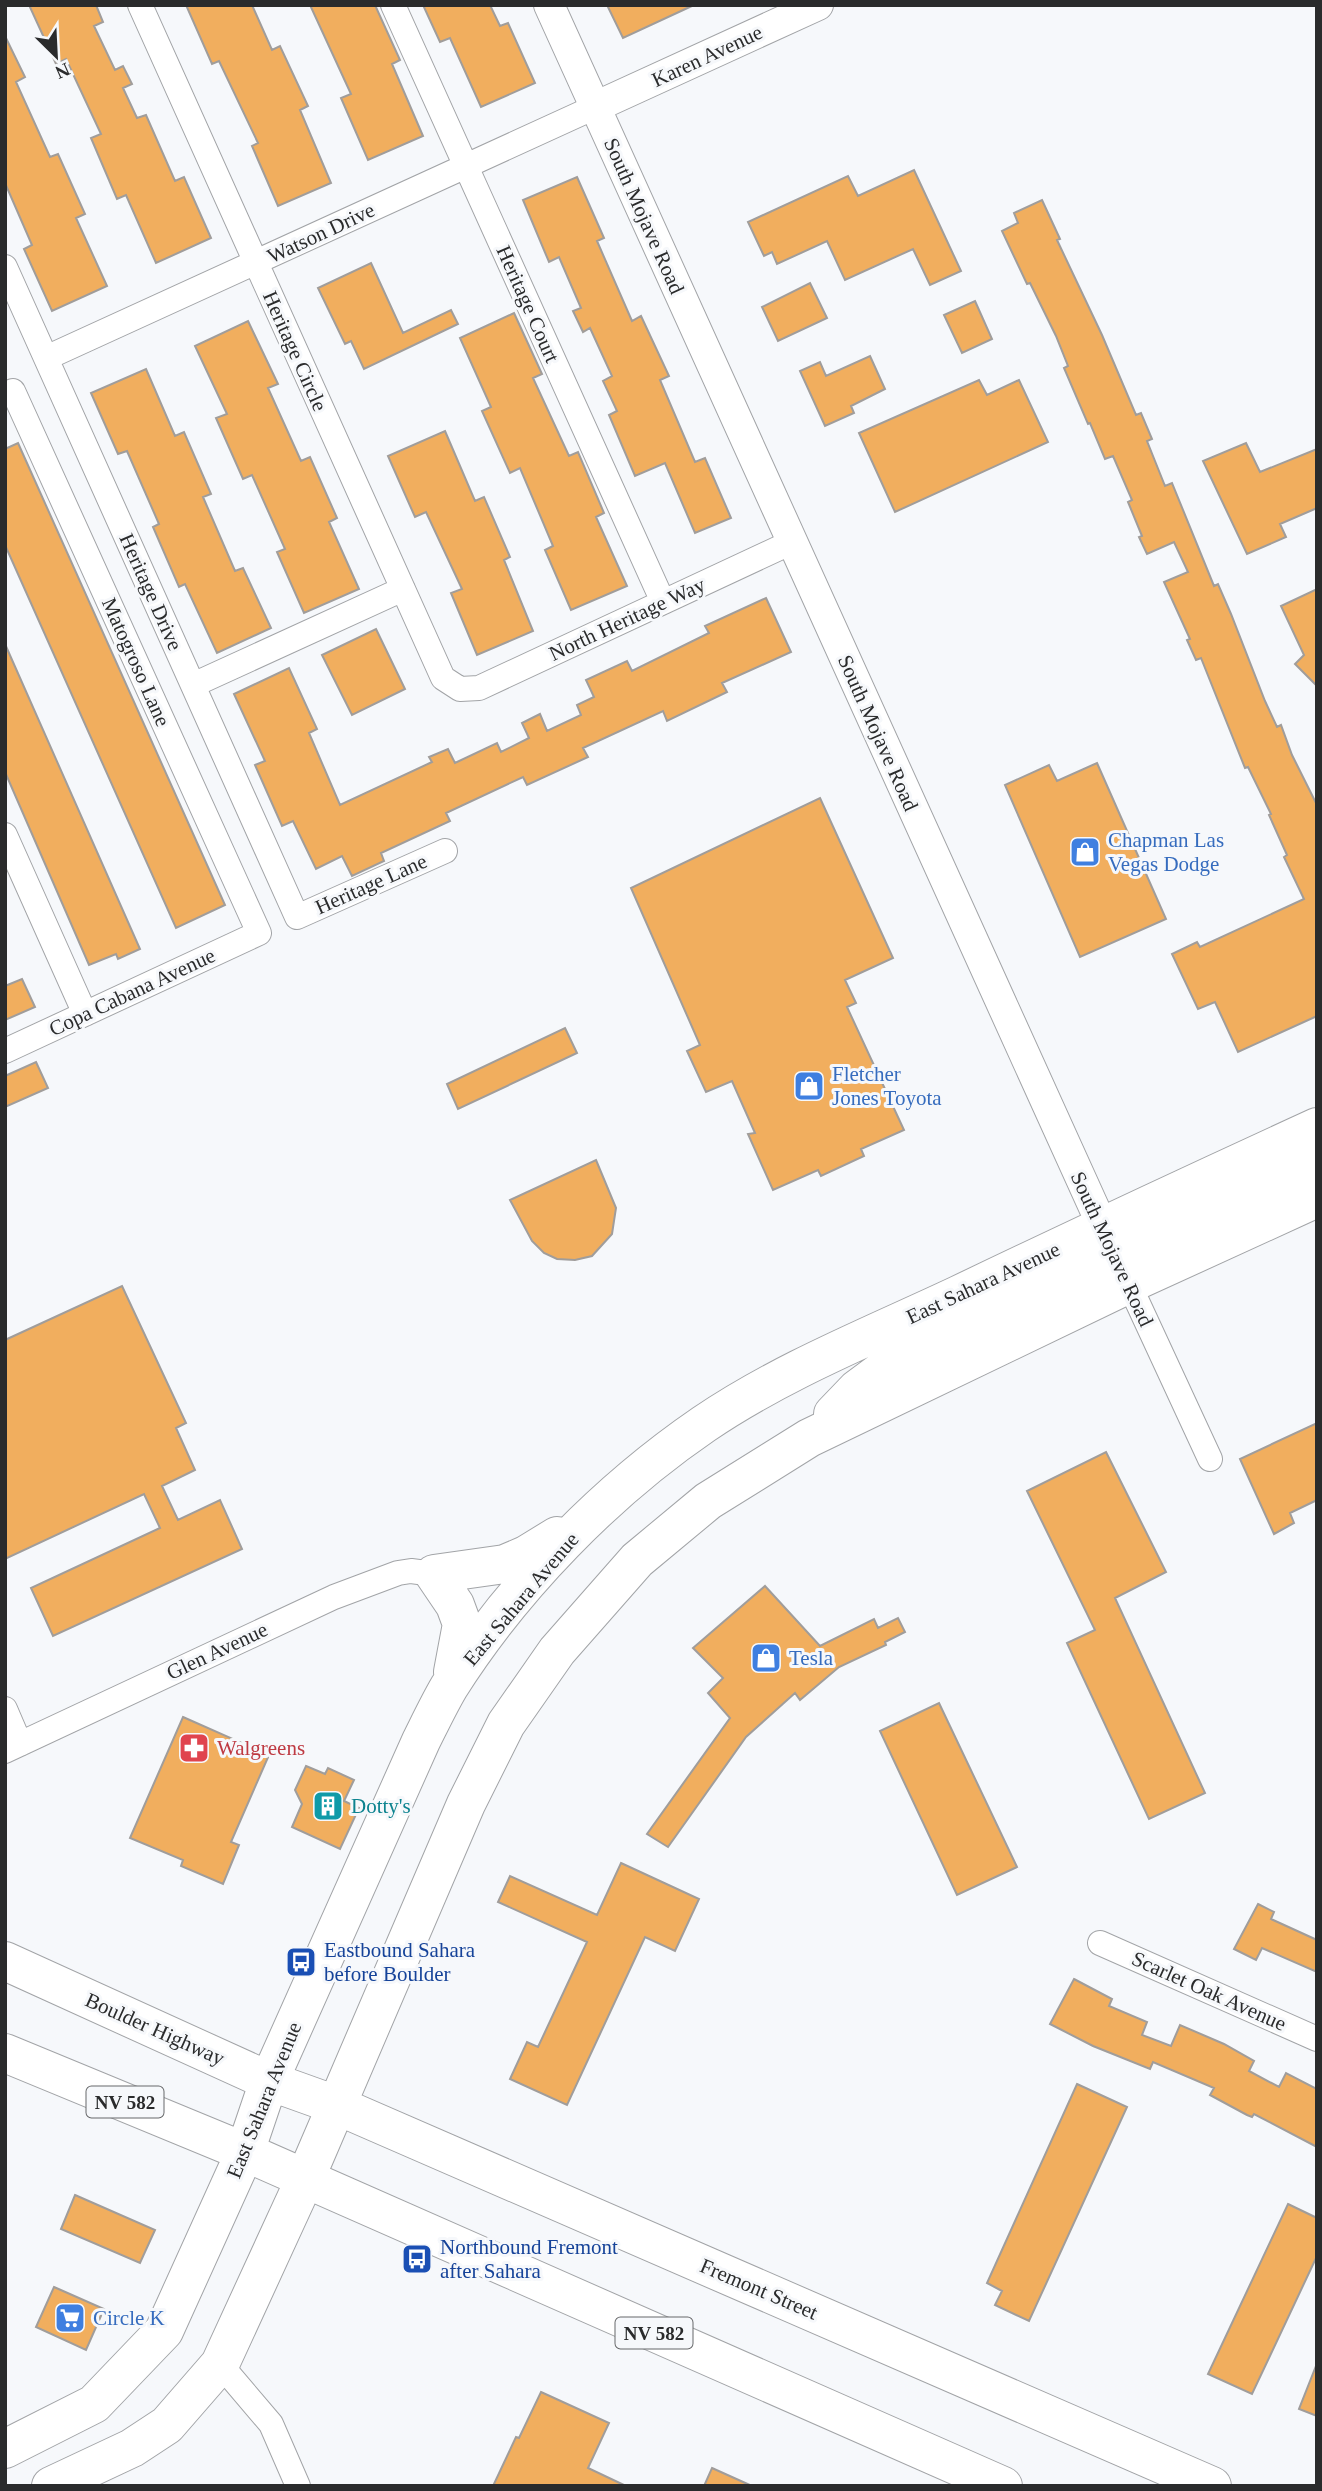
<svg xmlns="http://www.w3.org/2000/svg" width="1322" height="2491" font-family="'Times New Roman',serif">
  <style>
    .building { fill: #f1ae5e; stroke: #a09d9b; stroke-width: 2 }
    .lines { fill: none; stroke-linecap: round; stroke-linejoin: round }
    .minor-casing { stroke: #a2a4a7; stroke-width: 26 }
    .tertiary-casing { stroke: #a2a4a7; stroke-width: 32 }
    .primary-casing { stroke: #a2a4a7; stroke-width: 40 }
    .minor { stroke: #fff; stroke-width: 24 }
    .tertiary { stroke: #fff; stroke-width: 30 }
    .primary { stroke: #fff; stroke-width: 38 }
    .labels { text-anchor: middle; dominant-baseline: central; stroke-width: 6; stroke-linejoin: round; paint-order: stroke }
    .shield { fill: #f6f8fb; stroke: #67686a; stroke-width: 2 }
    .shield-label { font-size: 19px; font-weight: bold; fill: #2a2b2c }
    .street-label { font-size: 21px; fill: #2a2b2c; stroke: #f6f8fb }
    .shop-label { font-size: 21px; fill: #366cbe; stroke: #f6f8fb; text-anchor: start }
    .health-label { font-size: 21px; fill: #be3a42; stroke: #f6f8fb; text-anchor: start }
    .culture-label { font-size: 21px; fill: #0d838f; stroke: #f6f8fb; text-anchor: start }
    .transit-label { font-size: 21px; fill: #164399; stroke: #f6f8fb; text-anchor: start }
  </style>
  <rect width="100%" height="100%" fill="#f6f8fb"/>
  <path class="building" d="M29 5H96L103 22 94 26 115 70 123 66 132 84 123 88 137 118 146 115 175 181 184 177 211 238 156 263 126 195 117 199 91 138 101 134 66 59 56 64Z
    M186 5H252L272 50 280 46 308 106 300 110 331 183 278 206 252 146 258 143 219 61 212 64Z
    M310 5H375L400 60 392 64 423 136 368 160 341 98 351 94Z
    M423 5H490L500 26 508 23 535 83 481 107 450 38 440 42Z
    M607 5H694L623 38Z
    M5 36 25 77 16 82 50 157 58 154 85 214 76 218 107 286 52 311 24 249 32 245 5 183Z
    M914 170 961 271 930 285 913 249 845 280 827 241 777 264 772 252 764 256 748 222 848 176 858 196Z
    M577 177 604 238 597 241 632 321 641 316 669 376 660 380 695 462 705 458 731 518 695 533 665 463 635 476 609 415 617 411 603 381 612 376 590 328 583 332 573 311 581 308 559 257 549 262 523 200Z
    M1042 200 1060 239 1057 240 1102 335 1136 415 1141 413 1152 439 1147 441 1165 486 1172 483 1214 586 1218 584 1231 614 1265 701 1277 727 1281 725 1292 755 1317 805V1016L1238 1052 1215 1002 1198 1009 1172 954 1197 942 1200 947 1304 899 1284 857 1287 855 1269 815 1271 814 1248 767 1245 768 1201 658 1196 660 1187 640 1190 639 1164 582 1188 572 1174 542 1147 554 1139 537 1142 536 1128 502 1132 500 1113 456 1105 459 1090 423 1088 424 1064 368 1068 366 1056 336 1030 283 1027 284 1002 231 1018 223 1014 213Z
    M371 263 403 333 451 310 458 324 364 369 351 341 345 344 318 288Z
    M810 283 827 318 778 341 762 307Z
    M975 301 992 339 962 353 944 315Z
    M514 313 542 374 533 378 569 456 578 452 604 513 596 517 627 586 571 610 545 550 553 546 520 468 510 473 482 411 491 407 460 338Z
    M248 321 278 384 268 388 301 461 310 457 337 518 329 522 359 589 304 613 277 552 285 549 252 475 243 479 216 418 227 414 195 346Z
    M870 356 885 389 851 406 854 413 825 426 800 371 820 362 826 376Z
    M146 369 175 436 184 432 211 494 203 497 235 571 243 568 271 628 217 653 185 584 179 587 153 527 159 524 127 451 118 454 91 393Z
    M979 380 987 395 1019 380 1048 442 895 512 859 433Z
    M445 431 475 501 484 497 510 557 504 560 533 631 477 655 451 593 462 589 426 512 415 517 388 456Z
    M18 443 225 905 176 928 5 545V449Z
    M1246 443 1260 472 1317 449V508L1280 524 1286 537 1247 554 1203 461Z
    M1317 589V686L1295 664 1304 655 1281 606Z
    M766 598 791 652 722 683 727 692 667 721 663 711 583 748 588 757 527 785 523 777 446 813 450 821 381 853 384 861 352 876 342 856 316 869 293 821 282 826 255 765 265 761 234 694 289 668 317 729 309 733 340 805 432 762 429 757 448 749 455 763 497 743 501 752 529 738 522 723 540 714 547 731 581 715 577 705 594 697 586 680 627 661 632 671 709 633 705 626Z
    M376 629 405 689 352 715 322 655Z
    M5 644 140 949 118 959 116 954 89 965 5 772Z
    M1097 763 1166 919 1080 957 1005 785 1049 765 1057 781Z
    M820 798 893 958 845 980 856 1003 847 1007 904 1130 861 1149 864 1156 821 1176 818 1170 773 1190 748 1134 755 1133 732 1081 706 1092 687 1051 700 1045 631 888Z
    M22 979 35 1007 5 1020V986Z
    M565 1028 577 1053 458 1109 447 1084Z
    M36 1062 48 1088 5 1107V1076Z
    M596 1160 616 1208 612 1234 592 1256 575 1260 557 1259 544 1253 532 1241 510 1200Z
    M122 1286 186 1423 176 1428 195 1470 162 1486 178 1520 220 1500 242 1549 53 1636 31 1588 160 1528 144 1494 5 1559V1340Z
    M1317 1423V1500L1290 1513 1294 1523 1274 1534 1240 1459Z
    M1106 1452 1166 1572 1115 1598 1205 1793 1149 1819 1067 1643 1095 1630 1027 1491Z
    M765 1586 820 1646 874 1619 878 1628 898 1618 905 1632 885 1642 886 1645 839 1667 800 1700 795 1693 746 1737 668 1847 647 1834 730 1718 708 1693 723 1678 693 1648Z
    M939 1703 1017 1867 957 1895 880 1731Z
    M183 1717 269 1755 231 1842 239 1845 223 1884 181 1866 183 1860 130 1838Z
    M306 1766 325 1774 328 1768 354 1780 344 1801 359 1808 340 1849 292 1827 302 1804 295 1790Z
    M621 1863 699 1899 675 1951 645 1937 567 2105 510 2079 527 2042 538 2047 587 1942 498 1902 510 1876 597 1915Z
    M1258 1904 1274 1912 1271 1919 1317 1940V1972L1262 1948 1256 1960 1234 1949Z
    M1074 1979 1112 1999 1109 2006 1147 2022 1142 2035 1171 2046 1180 2025 1224 2044 1254 2061 1249 2071 1279 2087 1286 2073 1317 2089V2147L1254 2114 1252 2117 1247 2115 1210 2095 1214 2088 1153 2062 1150 2069 1093 2046 1050 2024Z
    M1077 2084 1127 2107 1029 2321 995 2305 1002 2291 987 2283Z
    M75 2195 155 2230 140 2263 61 2229Z
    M1288 2204 1317 2218V2256L1252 2394 1208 2374Z
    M54 2287 104 2309 86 2350 36 2327Z
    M1316 2366H1317V2416L1299 2409Z
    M541 2392 609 2423 588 2468 626 2486H493L516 2437 519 2438Z
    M712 2468 752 2486H704Z"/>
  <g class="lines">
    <g class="minor-casing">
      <path id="minor" d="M140 5 443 678 460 689 479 688 792 542
        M393 5 663 602
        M5 267 297 917 445 851
        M46 358 595 107
        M5 394 13 391 259 933 5 1051
        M193 685 403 589
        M5 835 85 1014
        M1129 1284 1210 1459
        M5 1709 20 1744
        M5 1751 334 1597 398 1573 411 1571 434 1574
        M1100 1943 1317 2039
        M220 2364 271 2424 298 2486"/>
    </g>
    <g class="tertiary-casing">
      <path id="tertiary" d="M549 5 1111 1245
        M595 107 818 5"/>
    </g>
    <g class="primary-casing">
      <path id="primary" d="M833 1414 857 1389 880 1372 1116 1257 1317 1157
        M453 1672 462 1624 455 1605 434 1574 505 1564 526 1555 557 1536
        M5 1961 269 2081 336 2105 1212 2486
        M5 2053 245 2152 1003 2486
        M5 2449 94 2404 164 2331 245 2152 269 2081 421 1741C430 1723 439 1704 449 1687 513 1586 606 1491 704 1424 782 1371 873 1335 958 1295 1077 1238 1197 1182 1317 1127
        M51 2486 132 2448 167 2425 220 2364 305 2179 466 1804 506 1724 557 1651 637 1560 708 1501 809 1438 1129 1284 1317 1198"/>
    </g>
    <use href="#minor" class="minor"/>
    <use href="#tertiary" class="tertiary"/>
    <use href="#primary" class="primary"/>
  </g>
  <defs>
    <g id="shop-square" transform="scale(1.575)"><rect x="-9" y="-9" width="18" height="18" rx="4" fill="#3f7fe0" stroke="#f6f8fb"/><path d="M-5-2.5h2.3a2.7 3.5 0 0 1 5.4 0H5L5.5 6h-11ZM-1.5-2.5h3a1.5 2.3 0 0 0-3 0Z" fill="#fff"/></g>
    <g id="pharmacy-square" transform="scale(1.575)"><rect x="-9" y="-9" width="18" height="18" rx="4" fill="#e0444e" stroke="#f6f8fb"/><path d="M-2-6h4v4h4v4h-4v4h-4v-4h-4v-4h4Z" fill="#fff"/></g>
    <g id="building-square" transform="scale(1.575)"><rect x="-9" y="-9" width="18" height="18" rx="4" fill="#0f9aa8" stroke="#f6f8fb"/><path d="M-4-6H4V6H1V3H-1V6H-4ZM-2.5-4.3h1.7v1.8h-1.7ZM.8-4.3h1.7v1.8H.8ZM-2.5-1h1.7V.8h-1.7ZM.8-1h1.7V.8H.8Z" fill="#fff"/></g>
    <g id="bus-square" transform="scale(1.575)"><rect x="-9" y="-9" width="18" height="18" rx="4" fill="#1a4fb4" stroke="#f6f8fb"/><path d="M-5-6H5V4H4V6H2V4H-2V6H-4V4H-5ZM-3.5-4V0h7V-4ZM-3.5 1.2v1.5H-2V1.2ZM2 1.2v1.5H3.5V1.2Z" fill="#fff"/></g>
    <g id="supermarket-square" transform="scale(1.575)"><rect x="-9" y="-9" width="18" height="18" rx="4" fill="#3f7fe0" stroke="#f6f8fb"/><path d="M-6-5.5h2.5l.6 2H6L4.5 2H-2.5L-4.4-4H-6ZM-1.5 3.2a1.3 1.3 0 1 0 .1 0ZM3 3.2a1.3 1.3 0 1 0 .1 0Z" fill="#fff"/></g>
  </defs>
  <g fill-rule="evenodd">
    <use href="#shop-square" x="1085" y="852"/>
    <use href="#shop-square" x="809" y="1086"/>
    <use href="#shop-square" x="766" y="1658"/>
    <use href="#pharmacy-square" x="194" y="1748"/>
    <use href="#building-square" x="328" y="1806"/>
    <use href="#bus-square" x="301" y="1962"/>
    <use href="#bus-square" x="417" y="2259"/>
    <use href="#supermarket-square" x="70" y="2318"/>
  </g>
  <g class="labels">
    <g class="shield">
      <rect x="86.5" y="2086.5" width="77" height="31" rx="5"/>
      <rect x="615.5" y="2317.5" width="77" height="31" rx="5"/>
    </g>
    <g class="shield-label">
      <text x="125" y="2102">NV 582</text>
      <text x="654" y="2333">NV 582</text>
    </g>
    <g class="street-label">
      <text transform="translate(707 56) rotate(-25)">Karen Avenue</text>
      <text transform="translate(644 216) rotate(66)">South Mojave Road</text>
      <text transform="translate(321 233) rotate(-25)">Watson Drive</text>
      <text transform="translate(528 304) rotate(66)">Heritage Court</text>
      <text transform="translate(295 351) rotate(66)">Heritage Circle</text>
      <text transform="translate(151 592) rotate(66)">Heritage Drive</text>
      <text transform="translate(627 619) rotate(-25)">North Heritage Way</text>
      <text transform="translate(136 662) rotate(66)">Matogroso Lane</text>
      <text transform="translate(878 733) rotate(66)">South Mojave Road</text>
      <text transform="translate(371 884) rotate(-24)">Heritage Lane</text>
      <text transform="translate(132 992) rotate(-25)">Copa Cabana Avenue</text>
      <text transform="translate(1112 1249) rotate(65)">South Mojave Road</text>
      <text transform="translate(983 1283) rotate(-25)">East Sahara Avenue</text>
      <text transform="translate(521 1599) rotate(-50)">East Sahara Avenue</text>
      <text transform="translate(217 1651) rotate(-25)">Glen Avenue</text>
      <text transform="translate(1209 1991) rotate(24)">Scarlet Oak Avenue</text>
      <text transform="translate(155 2029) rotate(24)">Boulder Highway</text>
      <text transform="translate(264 2100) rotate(-68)">East Sahara Avenue</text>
      <text transform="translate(759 2289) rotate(23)">Fremont Street</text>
    </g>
    <g class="shop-label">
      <text x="1108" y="840">Chapman Las<tspan x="1108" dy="24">Vegas Dodge</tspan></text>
      <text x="832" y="1074">Fletcher<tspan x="832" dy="24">Jones Toyota</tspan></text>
      <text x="789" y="1658">Tesla</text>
      <text x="93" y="2318">Circle K</text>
    </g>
    <g class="health-label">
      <text x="217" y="1748">Walgreens</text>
    </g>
    <g class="culture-label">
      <text x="351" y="1806">Dotty's</text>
    </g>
    <g class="transit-label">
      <text x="324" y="1950">Eastbound Sahara<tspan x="324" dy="24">before Boulder</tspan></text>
      <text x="440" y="2247">Northbound Fremont<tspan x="440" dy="24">after Sahara</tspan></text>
    </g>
  </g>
  <rect width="1322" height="2491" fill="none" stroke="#2a2b2c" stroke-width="14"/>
  <g transform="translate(56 56) rotate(156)" stroke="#f6f8fb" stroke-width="5" paint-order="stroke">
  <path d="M0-5L12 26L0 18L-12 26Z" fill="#2a2b2c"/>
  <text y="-10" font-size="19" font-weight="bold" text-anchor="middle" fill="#2a2b2c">N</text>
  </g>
</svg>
